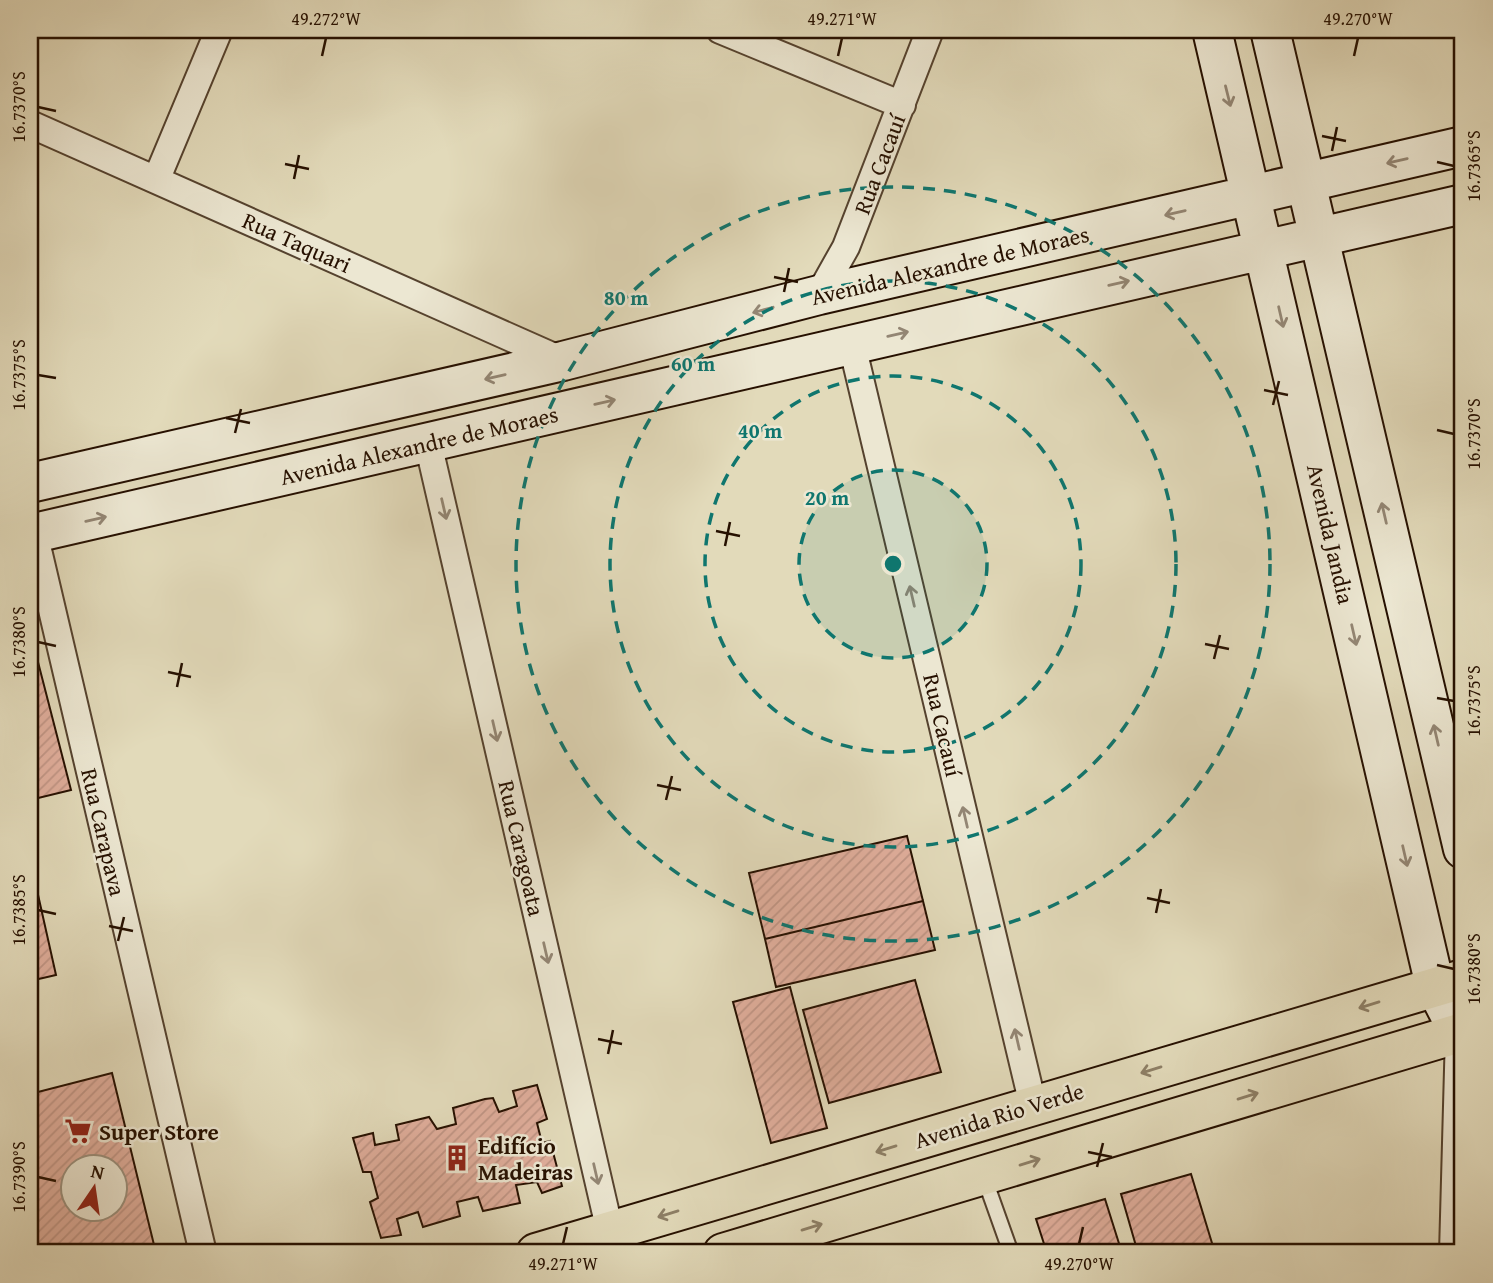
<svg xmlns="http://www.w3.org/2000/svg" width="1493" height="1283" font-family="'Gentium Book Plus',serif">
  <style>
    .building { fill: url(#building-hatch); stroke: #261000; stroke-width: 2; fill-rule: evenodd }
    .lines { fill: none; stroke-linecap: round; stroke-linejoin: round }
    .lane-casing { stroke: #55422e; stroke-width: 18 }
    .street-casing { stroke: #55422e; stroke-width: 30 }
    .secondary-casing { stroke: #261000; stroke-width: 42 }
    .primary-casing { stroke: #261000; stroke-width: 42 }
    .lane { stroke: #ece7d2; stroke-width: 14 }
    .street { stroke: #ece7d2; stroke-width: 26 }
    .secondary { stroke: #ece7d2; stroke-width: 38 }
    .primary { stroke: #e2daba; stroke-width: 38 }
    .oneway { stroke: #938674 }
    .oneway2 { stroke: #8d7f66 }
    .ticks { fill: none; stroke: #261000; stroke-width: 2.5 }
    .ring { fill: none; stroke: #0f766e; stroke-width: 3.5; stroke-dasharray: 12 9 }
    .labels { text-anchor: middle; dominant-baseline: central; stroke-width: 5; stroke-linejoin: round; paint-order: stroke }
    .street-label { font-size: 23px; fill: #261000; stroke: #ece7d2 }
    .poi-label { font-size: 23px; font-weight: bold; fill: #261000; stroke: #ece7d2; text-anchor: start }
    .centre { fill: #0f766e; stroke: #ece7d2; stroke-width: 3.5 }
    .ring-label { font-size: 21px; text-anchor: middle; font-weight: bold; fill: #0f766e; stroke: #ece7d2; stroke-width: 5; stroke-linejoin: round; paint-order: stroke }
    .neatline { fill: none; stroke: #261000; stroke-width: 2.5 }
    .ticks-label { font-size: 18px; text-anchor: middle; fill: #261000 }
  </style>
  <defs>
    <pattern id="building-hatch" width="6" height="6" patternUnits="userSpaceOnUse" patternTransform="scale(1.75)"><rect width="6" height="6" fill="#e0ae9c"/><path d="M-1 1l2-2M0 6l6-6M5 7l2-2" fill="none" stroke="#c09585"/></pattern>
  </defs>
  <rect width="100%" height="100%" fill="#e2daba"/>
  <filter id="stains"><feTurbulence type="fractalNoise" baseFrequency=".00286" numOctaves="4"/><feColorMatrix values="0 0 0 0 .2 0 0 0 0 .09 0 0 0 0 .02 0 0 0 .5 -.17"/></filter>
  <radialGradient id="worn" r=".72"><stop offset=".6" stop-color="#630" stop-opacity="0"/><stop offset="1" stop-color="#630" stop-opacity=".3"/></radialGradient>
  <path class="building" d="M30 631 71 790 30 800Z
    M907 836 923 901 765 939 749 873Z
    M30 859 56 975 30 981Z
    M923 901 935 950 776 987 765 939Z
    M915 980 941 1072 829 1103 803 1010Z
    M790 987 827 1128 771 1143 733 1002Z
    M112 1073 156 1253H30V1094ZM74 1168H116V1210H74Z
    M537 1085 547 1119 537 1123 542 1143 550 1141 562 1186 542 1193 537 1182 516 1185 520 1203 483 1211 478 1197 457 1202 460 1216 423 1227 418 1212 397 1219 401 1235 381 1238 370 1202 378 1198 371 1172H363L353 1138 373 1133 375 1145 399 1140 396 1125 429 1117 437 1129 456 1124 453 1108 485 1099 493 1098 499 1112 517 1106 513 1091Z
    M1191 1174 1215 1253H1138L1121 1194Z
    M1105 1199 1122 1253H1047L1036 1219Z"/>
  <g class="lines">
    <g class="lane-casing">
      <path id="lane" d="M984 1177 1011 1253"/>
    </g>
    <g class="street-casing">
      <path id="street" d="M720 30 902 105
        M30 124 563 361
        M157 178 219 30
        M819 295 846 247 930 30
        M852 345 1033 1105
        M428 443 615 1253
        M34 533 203 1253
        M1453 1253 1459 1033"/>
    </g>
    <g class="secondary-casing">
      <path id="secondary" d="M1212 30 1435 986 1459 1033
        M1270 30 1463 849
        M30 483 563 361 819 295 1463 146
        M30 534 1463 204"/>
    </g>
    <g class="primary-casing">
      <path id="primary" d="M536 1253 1463 979
        M723 1253 1463 1032"/>
    </g>
    <use href="#lane" class="lane"/>
    <use href="#street" class="street"/>
    <use href="#secondary" class="secondary"/>
    <use href="#primary" class="primary"/>
  </g>
  <defs><path id="oneway-shaft" d="M-6 0H5M1.5-3L5.5 0L1.5 3" fill="none" stroke-width="1.6" stroke-linecap="round" stroke-linejoin="round" transform="scale(1.75)"/></defs>
  <g class="oneway">
    <use href="#oneway-shaft" transform="translate(1228 96) rotate(76)"/>
    <use href="#oneway-shaft" transform="translate(1397 161) rotate(167)"/>
    <use href="#oneway-shaft" transform="translate(1175 213) rotate(167)"/>
    <use href="#oneway-shaft" transform="translate(1119 283) rotate(-13)"/>
    <use href="#oneway-shaft" transform="translate(763 310) rotate(165)"/>
    <use href="#oneway-shaft" transform="translate(1281 317) rotate(77)"/>
    <use href="#oneway-shaft" transform="translate(898 334) rotate(-13)"/>
    <use href="#oneway-shaft" transform="translate(495 377) rotate(167)"/>
    <use href="#oneway-shaft" transform="translate(605 402) rotate(-13)"/>
    <use href="#oneway-shaft" transform="translate(444 509) rotate(77)"/>
    <use href="#oneway-shaft" transform="translate(1384 513) rotate(-103)"/>
    <use href="#oneway-shaft" transform="translate(96 519) rotate(-13)"/>
    <use href="#oneway-shaft" transform="translate(912 596) rotate(-103)"/>
    <use href="#oneway-shaft" transform="translate(1354 635) rotate(77)"/>
    <use href="#oneway-shaft" transform="translate(495 731) rotate(77)"/>
    <use href="#oneway-shaft" transform="translate(1436 735) rotate(-103)"/>
    <use href="#oneway-shaft" transform="translate(965 817) rotate(-103)"/>
    <use href="#oneway-shaft" transform="translate(1405 856) rotate(77)"/>
    <use href="#oneway-shaft" transform="translate(546 953) rotate(77)"/>
    <use href="#oneway-shaft" transform="translate(1017 1039) rotate(-103)"/>
    <use href="#oneway-shaft" transform="translate(596 1174) rotate(77)"/>
  </g>
  <g class="oneway2">
    <use href="#oneway-shaft" transform="translate(1369 1005) rotate(163)"/>
    <use href="#oneway-shaft" transform="translate(1151 1070) rotate(163)"/>
    <use href="#oneway-shaft" transform="translate(1248 1096) rotate(-17)"/>
    <use href="#oneway-shaft" transform="translate(886 1149) rotate(163)"/>
    <use href="#oneway-shaft" transform="translate(1030 1162) rotate(-17)"/>
    <use href="#oneway-shaft" transform="translate(668 1214) rotate(163)"/>
    <use href="#oneway-shaft" transform="translate(812 1227) rotate(-17)"/>
  </g>
  <path class="ticks" d="M322 56 326 38M838 56 842 38M1354 56 1358 38M38 107 56 111M1322 136 1346 141M1332 151 1337 127M1437 162 1454 166M285 164 309 169M294 179 299 155M774 277 798 282M784 292 789 268M38 375 56 378M1264 390 1288 395M1273 405 1279 381M226 418 250 423M1437 430 1454 434M235 433 241 409M716 531 740 536M725 546 730 522M38 642 56 646M1205 644 1229 649M1214 659 1220 635M168 672 191 677M177 687 182 663M1437 698 1454 701M657 785 681 790M666 800 672 776M1147 898 1170 903M38 910 56 914M1156 913 1161 889M109 926 133 931M118 941 124 917M1437 965 1454 969M598 1039 622 1044M608 1054 613 1030M1088 1152 1112 1157M1097 1167 1103 1143M38 1177 56 1181M563 1244 567 1227M1079 1244 1083 1227"/>
  <circle cx="893" cy="564" r="94" fill="#0f766e" fill-opacity=".12"/>
  <g class="ring">
    <circle cx="893" cy="564" r="94"/>
    <circle cx="893" cy="564" r="188"/>
    <circle cx="893" cy="564" r="283"/>
    <circle cx="893" cy="564" r="377"/>
  </g>
  <defs>
    <g id="supermarket-bare" transform="scale(2.1)"><path d="M-6-5.5h2.5l.6 2H6L4.5 2H-2.5L-4.4-4H-6ZM-1.5 3.2a1.3 1.3 0 1 0 .1 0ZM3 3.2a1.3 1.3 0 1 0 .1 0Z" fill="#8f2418" stroke="#ece7d2" stroke-width="2.5" paint-order="stroke"/></g>
    <g id="building-bare" transform="scale(2.1)"><path d="M-4-6H4V6H1V3H-1V6H-4ZM-2.5-4.3h1.7v1.8h-1.7ZM.8-4.3h1.7v1.8H.8ZM-2.5-1h1.7V.8h-1.7ZM.8-1h1.7V.8H.8Z" fill="#8f2418" stroke="#ece7d2" stroke-width="2.5" paint-order="stroke"/></g>
  </defs>
  <g fill-rule="evenodd">
    <use href="#supermarket-bare" x="78" y="1131"/>
    <use href="#building-bare" x="457" y="1158"/>
  </g>
  <g class="labels">
    <g class="street-label">
      <text transform="translate(879 164) rotate(-69)">Rua Cacauí</text>
      <text transform="translate(297 242) rotate(24)">Rua Taquari</text>
      <text transform="translate(950 265) rotate(-13)">Avenida Alexandre de Moraes</text>
      <text transform="translate(419 445) rotate(-13)">Avenida Alexandre de Moraes</text>
      <text transform="translate(1331 534) rotate(77)">Avenida Jandia</text>
      <text transform="translate(943 725) rotate(77)">Rua Cacauí</text>
      <text transform="translate(104 832) rotate(77)">Rua Carapava</text>
      <text transform="translate(522 848) rotate(77)">Rua Caragoata</text>
      <text transform="translate(999 1115) rotate(-17)">Avenida Rio Verde</text>
    </g>
    <g class="poi-label">
      <text x="99" y="1131">Super Store</text>
      <text x="478" y="1145">Edifício<tspan x="478" dy="26">Madeiras</tspan></text>
    </g>
  </g>
  <circle cx="893" cy="564" r="10" class="centre"/>
  <g class="ring-label">
    <text x="626" y="305">80 m</text>
    <text x="693" y="371">60 m</text>
    <text x="760" y="438">40 m</text>
    <text x="827" y="505">20 m</text>
  </g>
  <rect width="1493" height="1283" fill="none" stroke="#e2daba" stroke-width="77"/>
  <g transform="translate(94 1188) rotate(13)"><circle r="33" fill="#ece7d2" stroke="#9d917e" stroke-width="2"/>
  <path d="M0-5L12 26L0 18L-12 26Z" fill="#8f2418"/>
  <text y="-10" font-size="19" font-weight="bold" text-anchor="middle" fill="#261000">N</text>
  </g>
  <rect x="38" y="38" width="1416" height="1206" class="neatline"/>
  <g class="ticks-label">
    <text x="326" y="25">49.272°W</text>
    <text x="842" y="25">49.271°W</text>
    <text x="1358" y="25">49.270°W</text>
    <text transform="translate(19 107) rotate(-90)" y="6">16.7370°S</text>
    <text transform="translate(1474 166) rotate(-90)" y="6">16.7365°S</text>
    <text transform="translate(19 375) rotate(-90)" y="6">16.7375°S</text>
    <text transform="translate(1474 434) rotate(-90)" y="6">16.7370°S</text>
    <text transform="translate(19 642) rotate(-90)" y="6">16.7380°S</text>
    <text transform="translate(1474 701) rotate(-90)" y="6">16.7375°S</text>
    <text transform="translate(19 910) rotate(-90)" y="6">16.7385°S</text>
    <text transform="translate(1474 969) rotate(-90)" y="6">16.7380°S</text>
    <text transform="translate(19 1177) rotate(-90)" y="6">16.7390°S</text>
    <text x="563" y="1270">49.271°W</text>
    <text x="1079" y="1270">49.270°W</text>
  </g>
  <rect width="100%" height="100%" filter="url(#stains)"/>
  <rect width="100%" height="100%" fill="url(#worn)"/>
</svg>
